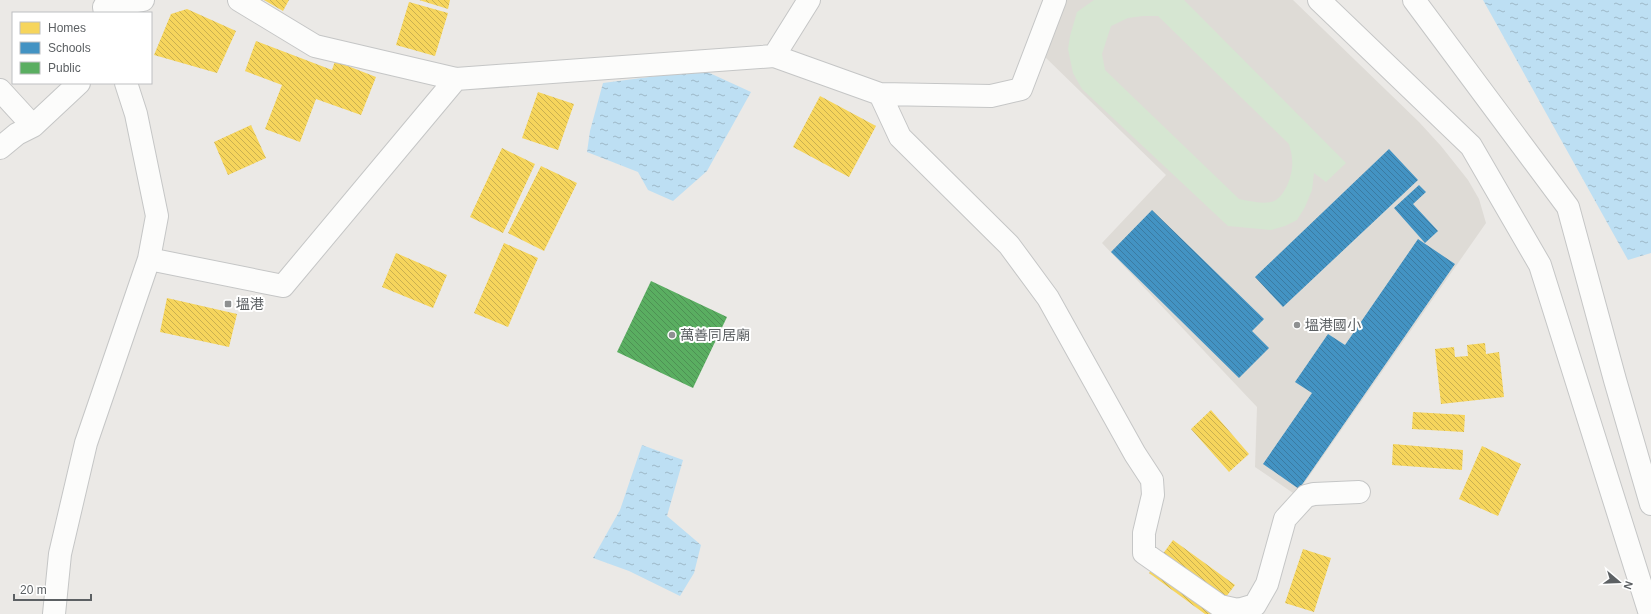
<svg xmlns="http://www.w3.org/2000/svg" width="1651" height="614" font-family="Helvetica,'Noto Sans TC',sans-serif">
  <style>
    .education { fill: #dedbd6 }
    .grass { fill: #d6e6d2; fill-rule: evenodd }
    .water { fill: url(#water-ripples) }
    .homes { fill: url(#homes-back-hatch) }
    .schools { fill: url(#schools-back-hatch) }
    .public { fill: url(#public-back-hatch) }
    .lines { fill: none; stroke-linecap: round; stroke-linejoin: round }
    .minor-casing { stroke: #c5c6c6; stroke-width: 24 }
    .minor { stroke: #fcfcfb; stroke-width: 22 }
    .poi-dot { fill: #8e9091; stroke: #fff; stroke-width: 1.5 }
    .labels { text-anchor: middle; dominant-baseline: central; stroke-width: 4; stroke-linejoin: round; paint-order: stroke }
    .poi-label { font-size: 14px; fill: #5c6063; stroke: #fff; text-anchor: start }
  </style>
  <defs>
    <pattern id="water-ripples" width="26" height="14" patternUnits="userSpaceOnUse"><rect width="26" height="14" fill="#bddff3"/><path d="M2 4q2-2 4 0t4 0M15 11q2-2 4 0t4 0" fill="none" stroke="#9db8c8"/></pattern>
    <pattern id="homes-back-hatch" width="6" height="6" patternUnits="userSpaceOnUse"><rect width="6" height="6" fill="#f6d55c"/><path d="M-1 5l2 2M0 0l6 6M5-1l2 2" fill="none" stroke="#cab050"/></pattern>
    <pattern id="schools-back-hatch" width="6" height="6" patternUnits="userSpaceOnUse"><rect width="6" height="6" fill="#4393c3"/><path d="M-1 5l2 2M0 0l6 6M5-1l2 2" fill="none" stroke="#3b7ba2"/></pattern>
    <pattern id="public-back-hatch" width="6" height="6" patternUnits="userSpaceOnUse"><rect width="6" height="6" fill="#5aae61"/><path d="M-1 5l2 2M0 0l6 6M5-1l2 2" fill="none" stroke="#4e9154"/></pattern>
  </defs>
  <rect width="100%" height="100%" fill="#ebe9e6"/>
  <path class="education" d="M1065 0H1293L1419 122 1441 146 1468 180 1479 199 1486 223 1296 495 1255 467 1257 407 1102 243 1166 175 1044 56Z"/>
  <path class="grass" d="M1094 0H1184L1346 163 1326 182 1314 173 1312 190 1305 207 1297 220 1285 226 1271 230 1228 226 1082 89 1073 73 1068 49 1070 36 1077 12ZM1143 16H1158L1289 144C1290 149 1292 154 1292 159 1294 172 1286 196 1274 201 1263 205 1250 201 1239 199L1105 70 1102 54 1111 26 1128 18Z"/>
  <path class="water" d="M1483 0H1651V253L1628 260Z
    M703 70 751 92 707 171 673 201 648 190 638 172 587 152 590 131 603 83Z
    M642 445 683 460 667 516 701 545 694 573 680 596 629 571 593 558 620 510Z"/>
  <path class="homes" d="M264 0H289L283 11Z
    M419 0H450L448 9Z
    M409 2 448 13 435 56 396 45Z
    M187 9 236 31 217 73 154 55 171 14Z
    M256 41 332 70 335 61 376 77 361 115 316 99 300 142 265 129 282 85 245 71Z
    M538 92 574 104 558 150 522 138Z
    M820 96 876 126 849 177 793 147Z
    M251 125 266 158 228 175 214 142Z
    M502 148 535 164 503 233 470 217Z
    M541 166 577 183 544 251 508 233Z
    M504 243 538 258 508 327 474 313Z
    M396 253 447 275 433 308 382 287Z
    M167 298 237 314 229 347 160 332Z
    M1485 343 1486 354 1499 352 1504 397 1441 404 1435 349 1454 347 1455 357 1468 356 1467 345Z
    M1211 410 1249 454 1229 472 1191 429Z
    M1413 412 1465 415 1464 432 1412 429Z
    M1393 444 1463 450 1462 470 1392 465Z
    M1482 446 1521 464 1498 516 1459 499Z
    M1173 540 1235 585 1213 614H1205L1149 573Z
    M1303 549 1331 558 1314 612 1285 603Z"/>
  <path class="schools" d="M1389 149 1418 180 1283 307 1255 277Z
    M1419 185 1426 192 1413 204 1438 231 1425 243 1394 208Z
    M1152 210 1264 319 1252 331 1269 348 1239 378 1111 252Z
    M1418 239 1455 264 1299 489 1263 464 1312 393 1295 382 1328 334 1345 345Z"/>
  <path class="public" d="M651 281 727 317 693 388 617 352Z"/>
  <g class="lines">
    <g class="minor-casing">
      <path id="minor" d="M239 0 315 46 456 79 774 56 880 94 991 96 1021 89 1055 0
        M1319 0 1471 146 1540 265 1650 614
        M1414 0 1568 207 1615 380 1651 504
        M105 13 104 7 143 0
        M774 56 809 0
        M0 90 33 126
        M880 94 900 137 1009 245 1048 298 1135 454 1152 480 1153 495 1144 533V553L1220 606 1238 610 1255 605 1267 584 1285 519 1306 496 1314 494 1359 492
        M0 148 17 134 33 126 79 83
        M149 259 283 286 456 79
        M54 614 60 554 86 443 149 259 157 216 136 114 126 83"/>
    </g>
    <use href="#minor" class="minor"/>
  </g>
  <g class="poi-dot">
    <rect x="224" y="300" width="8" height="8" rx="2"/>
    <circle cx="1297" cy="325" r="4"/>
    <circle cx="672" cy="335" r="4"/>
  </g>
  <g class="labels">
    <g class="poi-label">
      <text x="236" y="304">塭港</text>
      <text x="1305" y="325">塭港國小</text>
      <text x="680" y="335">萬善同居廟</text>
    </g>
  </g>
  <rect x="12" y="12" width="140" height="72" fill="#ffffff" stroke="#bebfc1"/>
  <rect x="20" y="22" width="20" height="12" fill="#f6d55c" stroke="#bebfc1"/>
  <text x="48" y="32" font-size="12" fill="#5c6063">Homes</text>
  <rect x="20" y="42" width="20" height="12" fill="#4393c3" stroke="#bebfc1"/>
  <text x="48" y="52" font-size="12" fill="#5c6063">Schools</text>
  <rect x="20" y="62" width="20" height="12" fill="#5aae61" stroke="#bebfc1"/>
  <text x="48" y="72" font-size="12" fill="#5c6063">Public</text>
  <g transform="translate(1619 582) rotate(109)" stroke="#ffffff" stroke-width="3" paint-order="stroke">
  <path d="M0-3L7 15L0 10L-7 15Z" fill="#5c6063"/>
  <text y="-6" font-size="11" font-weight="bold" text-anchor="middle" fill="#5c6063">N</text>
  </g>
  <path d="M14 594v6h77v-6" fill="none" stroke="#5c6063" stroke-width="2"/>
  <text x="20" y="594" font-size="12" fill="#5c6063" stroke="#ffffff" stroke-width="3" paint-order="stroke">20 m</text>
</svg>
